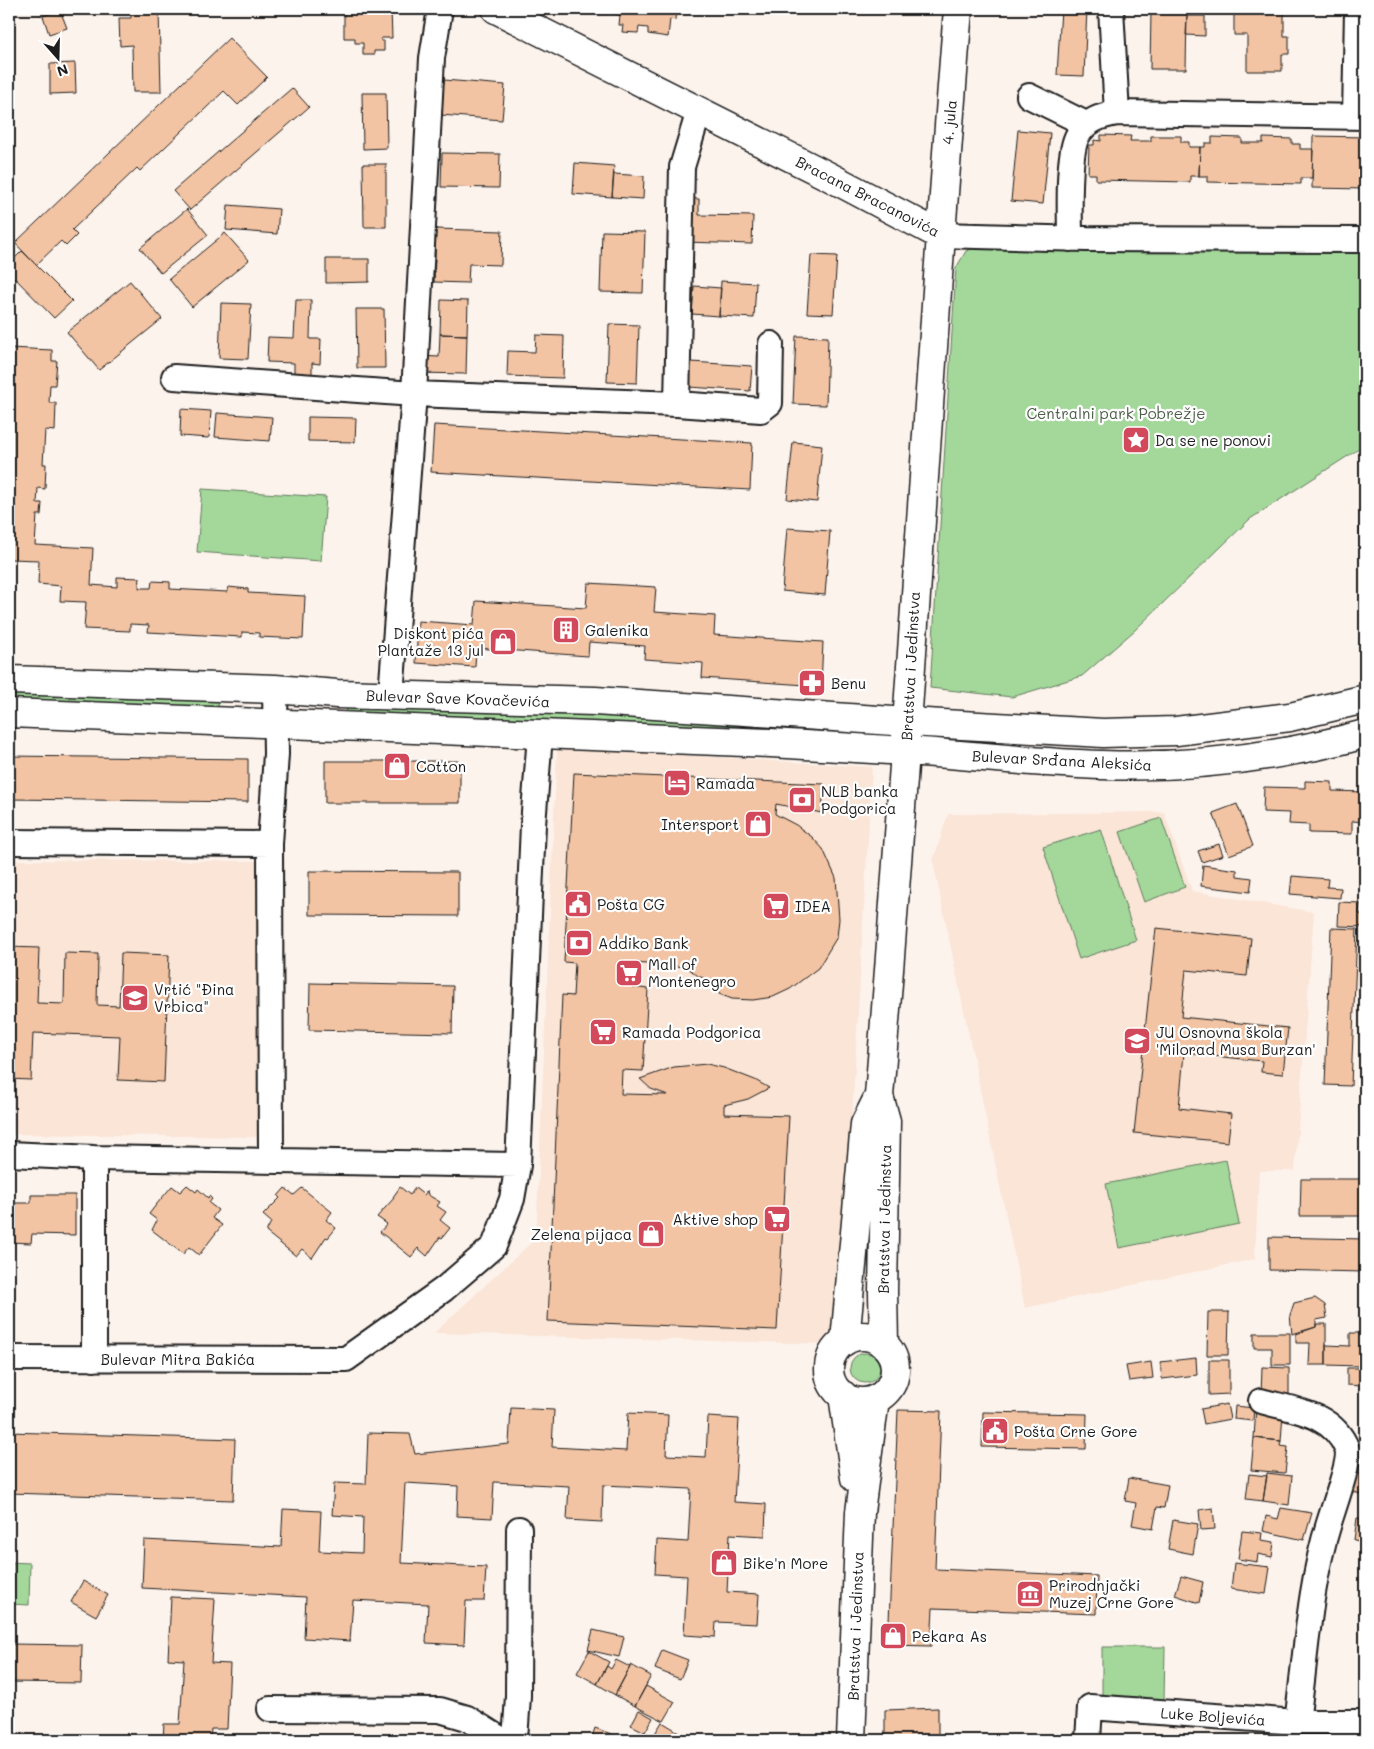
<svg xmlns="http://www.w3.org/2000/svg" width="1374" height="1749" font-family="Mali,sans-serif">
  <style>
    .built { fill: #fae5d7 }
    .green { fill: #a4d89b; stroke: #607a5c }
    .building { fill: #f3c4a3; stroke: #1c1c1c }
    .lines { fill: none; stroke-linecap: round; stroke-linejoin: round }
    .minor-casing { stroke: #1c1c1c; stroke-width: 28 }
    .tertiary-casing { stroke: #1c1c1c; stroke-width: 31 }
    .secondary-casing { stroke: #1c1c1c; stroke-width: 31 }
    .minor { stroke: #fff; stroke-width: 24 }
    .tertiary { stroke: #fff; stroke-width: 28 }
    .secondary { stroke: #fff; stroke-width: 28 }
    .labels { text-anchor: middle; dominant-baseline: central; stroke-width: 4.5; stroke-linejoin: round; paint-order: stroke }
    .street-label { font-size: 15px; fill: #1c1c1c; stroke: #fff }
    .park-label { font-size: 15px; fill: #4c5e48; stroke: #fff }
    .poi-label { font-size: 15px; fill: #1c1c1c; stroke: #fff; text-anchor: start }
  </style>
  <rect width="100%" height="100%" fill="#fdf3ed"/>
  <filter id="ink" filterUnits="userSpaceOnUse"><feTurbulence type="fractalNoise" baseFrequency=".02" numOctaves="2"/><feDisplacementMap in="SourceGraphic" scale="10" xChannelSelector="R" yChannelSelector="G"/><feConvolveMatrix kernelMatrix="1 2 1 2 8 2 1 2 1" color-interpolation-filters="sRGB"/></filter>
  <g filter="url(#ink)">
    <path class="built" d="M557 747 872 767 840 1332 828 1344 434 1333 536 1238Z
      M1164 812 1192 891 1314 912 1295 1171H1259L1255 1259 1025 1308 933 861 948 814Z
      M9 860 260 861 261 1137 9 1134Z
      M1362 960H1365V1094H1364Z"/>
    <path class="green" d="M989 242 1365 248V445L1250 519 1135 630 1082 676 1012 697 930 688 956 268 966 251Z
      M202 489 326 497 321 561 197 552Z
      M9 688 219 697 218 709 9 701Z
      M347 704 741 720 751 734 346 715Z
      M1161 818 1185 887 1144 902 1120 832Z
      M1101 829 1136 940 1079 959 1043 847Z
      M1226 1160 1239 1224 1119 1248 1106 1184Z
      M850 1368a15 15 0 1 1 30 0a15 15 0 1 1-30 0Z
      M9 1562 30 1563 29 1605 9 1604Z
      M1102 1647H1165L1164 1701 1102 1699Z"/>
    <path class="building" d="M131 9H159L161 92H133L132 45 120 46 119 18H131Z
      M344 9H391L392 38H381V41H384V51H374V55H363V43H355V38H344Z
      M614 9H676L675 20 670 19 668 37 648 34V28L639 27 638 33 622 32 623 25H619L620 15 614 14Z
      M1061 9H1087L1084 76 1057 75Z
      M1247 9 1284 11V36H1289V54H1282V71H1247V35H1234V11H1247Z
      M60 10 67 28 49 34 43 16Z
      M1151 11H1187L1186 69H1150Z
      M1187 16H1205V36L1186 35Z
      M229 38 267 77 238 105 224 91 140 171 137 168 72 230 77 235 66 246 61 241 36 265 15 243Z
      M75 63 76 93 50 94V64Z
      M444 80 505 85 502 120 441 115Z
      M292 88 309 107 190 210 173 191Z
      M362 93H386L387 148 363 149Z
      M1018 130 1050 133 1043 204 1011 201Z
      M1101 135 1131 136 1130 141H1151V136H1181V142H1189V147H1200L1199 176H1190V182L1096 180V174H1088L1089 145H1094V140L1101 141Z
      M1313 136 1365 137V189L1312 188Z
      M1212 137 1242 138V143H1263V138L1292 139V144H1300V149H1313L1312 178H1301V184L1207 182V176H1199L1200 147H1205V143H1212Z
      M442 153 500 154 499 188 441 187Z
      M575 163 614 166 612 197 573 194Z
      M363 164H386V227H364Z
      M614 174 644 176 643 199 612 197Z
      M684 198 699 199V215L753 216 752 244 683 242Z
      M228 205 279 209 277 234 226 230Z
      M187 209 208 235 161 273 140 248Z
      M436 229 502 231 501 265 469 264 468 283 434 282Z
      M602 231 645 232 643 293 600 292Z
      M225 233 249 260 192 307 169 279Z
      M22 251 72 301 54 318 9 272V264Z
      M811 255 837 256 833 314 807 313Z
      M326 259H369V282L326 283Z
      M130 281 162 319 99 370 67 332Z
      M721 281 756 283 754 318 719 316Z
      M694 286 721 288 719 316 692 314Z
      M296 300H311L310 339H321L320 364 312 363V378L294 377V363L267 362 268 337 294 338Z
      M441 300 468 301 467 335 440 334Z
      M221 303 251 304 248 359 219 358Z
      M356 309H384L385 368H357Z
      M609 324 639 325 637 383 607 382Z
      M440 334 467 335 466 374 418 373V356L439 357Z
      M536 335 564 336 563 378 507 376 508 351 535 352Z
      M796 336 828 337 826 405 793 404Z
      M9 348 52 350V361H57L55 385H50L49 403H56L55 431 45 430 43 464H46L45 489 38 488 37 503H42L41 515H37L35 545 93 548 91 585 117 587V577L140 578 139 588H151L152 581 170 582V589L227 592 228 587 248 589V593L305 596 303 639 259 637V633L242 632V637L148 632 149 625 130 624V631L84 629 86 602 60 601 61 586 38 584 39 560 10 559 9 396 11 376H9Z
      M691 362 752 366 750 391 689 387Z
      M181 409 211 411 209 438 180 436Z
      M217 413 272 417 270 441 215 437Z
      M308 417 356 418 355 442 308 441Z
      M434 425 752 443 750 490 431 472Z
      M793 442 822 445 817 502 787 499Z
      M1360 497H1365V542H1360Z
      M787 528 830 531 825 595 782 591Z
      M588 583 656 587 654 612 715 616 714 635 823 642 821 686 702 678 703 663 644 659 645 646 589 642 588 656 476 648 475 667 416 663 418 621 474 625 476 601 586 608Z
      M9 756 248 759V802L9 799Z
      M325 761H460V803H325Z
      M574 773 824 784 822 813 776 804 775 814 796 825 812 837 823 849 836 878 839 919 837 937 818 968 790 989 773 997 753 1000 732 999 719 994V984L698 976 687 967 633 963 632 987 648 989 643 1071 622 1070 621 1094 668 1095 651 1089 640 1079 674 1067 707 1064 724 1068 755 1080 769 1088 748 1099 724 1105V1114L789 1116 777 1330 548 1321 562 995 573 996 575 963 564 962Z
      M1305 781 1332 782V791L1365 792V822L1352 821V834L1309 833V825L1289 824 1290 813 1263 812 1264 787 1305 788Z
      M1237 804 1253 846 1229 855 1213 813Z
      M1219 844 1223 855 1202 862 1198 851Z
      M1203 865 1237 870V876L1252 878 1250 892 1201 886Z
      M309 871 458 872V916L309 915Z
      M1292 876 1328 879 1327 887 1341 888 1340 898 1290 894Z
      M1339 902 1360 903 1359 914H1365V927L1338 926Z
      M1156 928 1251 938 1247 976 1186 970 1181 1017 1288 1028 1283 1074 1261 1072 1262 1061 1184 1053 1179 1108 1231 1114 1228 1142 1134 1133Z
      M1331 928 1357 929 1351 1086 1325 1085Z
      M9 947 39 948 37 1003 64 1004 65 953 98 954 97 1005 119 1006 121 953 169 955 164 1082 118 1080 120 1036 33 1033 31 1080 9 1079Z
      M310 983 453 986 452 1033 309 1030Z
      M1301 1179H1365V1216H1300Z
      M187 1185 196 1192 198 1189 208 1198 209 1196 212 1199 209 1203 218 1210 212 1218 222 1225 199 1255 189 1247 183 1254 152 1230 157 1220 149 1214 156 1205 172 1186 180 1192Z
      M400 1187 410 1195 415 1188 424 1195 427 1191 428 1195 440 1202 437 1206 446 1212 440 1220 450 1228 442 1238 440 1237 427 1256 418 1248 411 1257 380 1232 387 1224 377 1217 394 1198 393 1197Z
      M285 1188 294 1195 302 1188 332 1212 326 1220 336 1228 328 1238 326 1237 312 1258 302 1249 296 1256 266 1232 271 1222 263 1215 280 1198 278 1196Z
      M31 1195H75V1235L32 1234 31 1243 9 1242V1203H31Z
      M1269 1237 1365 1239V1272L1269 1270Z
      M1315 1298 1325 1305 1327 1318 1316 1320V1327L1292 1334 1290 1315 1294 1303Z
      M1208 1312H1229L1228 1355H1207Z
      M1316 1324H1326V1365H1309L1310 1343H1296V1334L1316 1327Z
      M1254 1333H1290V1365H1272V1348H1254Z
      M1350 1333H1364V1345H1361L1360 1366 1326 1365V1345L1350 1346Z
      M1196 1358 1197 1375 1162 1379 1160 1362Z
      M1209 1360H1229V1394L1209 1395Z
      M1151 1362 1153 1378 1129 1381 1126 1366Z
      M1262 1367 1289 1368V1396H1261Z
      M1347 1368H1362V1386L1347 1385Z
      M1227 1404 1230 1419 1204 1424 1201 1409Z
      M1235 1406 1254 1408 1253 1421 1234 1419Z
      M1256 1407 1283 1414 1281 1441 1254 1438Z
      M511 1408 554 1410 552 1447 626 1451 628 1413 668 1415 666 1455 706 1457 708 1417 739 1419 734 1502 766 1504 765 1536 730 1534 727 1592 759 1594 757 1624 716 1622 715 1637 684 1635 687 1576 655 1574 657 1540 688 1542 691 1489 603 1485 602 1522 567 1520 569 1486 494 1482 492 1518 457 1516 458 1486 405 1483 401 1563 486 1567 484 1601H466L464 1645 426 1643 428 1604 353 1600 350 1641 304 1638 306 1597 142 1588 144 1540 281 1547 283 1509 321 1511 319 1551 362 1553 363 1517 332 1515 334 1483 366 1484 368 1433 410 1434 415 1454 509 1444Z
      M898 1410 941 1411 935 1569 1097 1576 1096 1614 933 1608 931 1646 888 1645Z
      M983 1412 1087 1414 1086 1449 982 1447Z
      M9 1432 235 1439 233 1500 9 1493Z
      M1254 1438 1281 1441 1280 1446 1288 1447 1285 1473 1251 1470Z
      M1350 1471 1363 1474 1365 1472V1495L1345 1490Z
      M1267 1473 1292 1476 1289 1505 1263 1501Z
      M1249 1474 1267 1476 1263 1501 1246 1499Z
      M1129 1478 1168 1485 1164 1508 1157 1507 1153 1529 1132 1525 1136 1503 1125 1501Z
      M1213 1508 1215 1529 1201 1530 1199 1510Z
      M1281 1508 1312 1513 1304 1540 1263 1531 1266 1516 1278 1519Z
      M1357 1518 1365 1519V1542L1354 1540Z
      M1173 1520 1198 1524 1193 1554 1168 1549Z
      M1242 1531 1262 1533 1261 1540 1274 1542 1272 1557 1258 1554 1257 1562 1238 1559Z
      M1234 1563 1270 1567 1266 1594 1231 1589Z
      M1181 1576 1203 1582 1199 1603 1175 1595Z
      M83 1581 108 1595 96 1616 71 1602Z
      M171 1597 215 1599 211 1663 230 1664 227 1729H211L210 1740H163L164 1724H180L184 1660 168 1659Z
      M593 1630 624 1637 619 1657 588 1650Z
      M9 1644 82 1645 81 1683 9 1682Z
      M662 1650 688 1660 680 1679 655 1669Z
      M589 1651 609 1662 597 1684 577 1673Z
      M616 1660 630 1667 615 1695 597 1684 607 1666 611 1669Z
      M631 1665 651 1676 635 1706 615 1695Z
      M646 1686 675 1702 664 1721 635 1706Z
      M938 1708V1740H885V1710Z
      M639 1710 653 1718 645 1732 631 1725Z
      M662 1722 682 1734 679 1740H651Z
      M595 1728 614 1735 612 1740H591Z
      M9 1735 73 1736V1740H9Z"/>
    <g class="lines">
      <g class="minor-casing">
        <path id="minor" d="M1111 9 1117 113
          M1029 96 1086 124
          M1355 117 1357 9
          M940 235 1087 239 1365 240
          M1070 239C1070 215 1067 153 1078 135 1087 120 1101 116 1117 113L1365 117
          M174 377 414 394 677 404 761 410 770 403 771 344
          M677 404 682 167 699 111
          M391 695 414 394 432 58 440 9
          M9 842 270 844
          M9 1154 94 1158 518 1165
          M94 1158V1359
          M271 1160 270 844 276 754 275 689
          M9 1358 346 1359 444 1289 494 1246 512 1199 518 1165 533 825 540 735
          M1261 1401C1294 1410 1333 1413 1347 1449 1351 1460 1333 1509 1329 1523 1309 1586 1306 1656 1297 1722
          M270 1709 440 1710 467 1718 502 1740
          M515 1740 518 1696 519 1529
          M1088 1740 1090 1707 1297 1722H1365"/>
      </g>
      <g class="tertiary-casing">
        <path id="tertiary" d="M9 680 275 689 337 694 595 701 908 722
          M9 713 771 743 906 751"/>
      </g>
      <g class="secondary-casing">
        <path id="secondary" d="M496 9 830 177 940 235
          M908 722 1103 733 1176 731 1290 717 1365 699
          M906 751C971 755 1037 763 1102 765 1190 768 1281 757 1365 734
          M879 1096 886 1121 883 1292 884 1344
          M829 1369a33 33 0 1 1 66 0a33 33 0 1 1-66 0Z
          M845 1341 865 1124 879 1096C909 734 929 371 958 9
          M843 1395 855 1478
          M851 1740 860 1512 875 1399"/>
      </g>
      <use href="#minor" class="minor"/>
      <use href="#tertiary" class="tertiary"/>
      <use href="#secondary" class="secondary"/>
    </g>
  </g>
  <defs>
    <g id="sight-square" transform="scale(1.4375)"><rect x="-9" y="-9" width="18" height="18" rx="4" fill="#d1495b" stroke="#fff"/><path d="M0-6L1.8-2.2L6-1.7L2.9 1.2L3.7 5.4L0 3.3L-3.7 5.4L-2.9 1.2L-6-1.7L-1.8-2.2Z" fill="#fff"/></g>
    <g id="building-square" transform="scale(1.4375)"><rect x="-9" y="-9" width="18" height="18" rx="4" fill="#d1495b" stroke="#fff"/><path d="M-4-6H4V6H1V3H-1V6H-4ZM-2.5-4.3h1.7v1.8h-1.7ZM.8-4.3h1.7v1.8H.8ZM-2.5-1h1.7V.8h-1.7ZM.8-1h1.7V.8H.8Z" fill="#fff"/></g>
    <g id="shop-square" transform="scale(1.4375)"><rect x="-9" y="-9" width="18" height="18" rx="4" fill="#d1495b" stroke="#fff"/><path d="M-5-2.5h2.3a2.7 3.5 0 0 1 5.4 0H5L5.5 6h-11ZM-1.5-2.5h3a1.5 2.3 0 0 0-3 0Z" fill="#fff"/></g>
    <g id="pharmacy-square" transform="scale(1.4375)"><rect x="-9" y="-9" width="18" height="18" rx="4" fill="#d1495b" stroke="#fff"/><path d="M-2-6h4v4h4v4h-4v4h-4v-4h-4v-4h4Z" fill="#fff"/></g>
    <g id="hotel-square" transform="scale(1.4375)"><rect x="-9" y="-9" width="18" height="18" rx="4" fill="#d1495b" stroke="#fff"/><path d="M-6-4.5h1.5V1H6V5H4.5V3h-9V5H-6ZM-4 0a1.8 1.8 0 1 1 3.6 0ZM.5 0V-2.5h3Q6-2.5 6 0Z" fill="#fff"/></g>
    <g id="bank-square" transform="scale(1.4375)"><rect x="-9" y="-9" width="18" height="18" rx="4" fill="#d1495b" stroke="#fff"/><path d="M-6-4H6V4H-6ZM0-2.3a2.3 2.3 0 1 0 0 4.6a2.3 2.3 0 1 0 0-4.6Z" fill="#fff"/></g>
    <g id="civic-square" transform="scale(1.4375)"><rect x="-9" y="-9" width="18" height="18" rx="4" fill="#d1495b" stroke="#fff"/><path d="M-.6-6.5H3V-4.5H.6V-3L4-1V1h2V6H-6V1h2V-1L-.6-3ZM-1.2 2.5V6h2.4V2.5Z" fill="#fff"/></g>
    <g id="supermarket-square" transform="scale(1.4375)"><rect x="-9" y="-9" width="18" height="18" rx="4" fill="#d1495b" stroke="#fff"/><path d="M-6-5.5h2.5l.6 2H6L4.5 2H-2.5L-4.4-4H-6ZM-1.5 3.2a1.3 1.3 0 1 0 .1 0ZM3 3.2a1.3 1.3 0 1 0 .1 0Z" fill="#fff"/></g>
    <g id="school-square" transform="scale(1.4375)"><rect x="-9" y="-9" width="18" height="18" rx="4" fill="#d1495b" stroke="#fff"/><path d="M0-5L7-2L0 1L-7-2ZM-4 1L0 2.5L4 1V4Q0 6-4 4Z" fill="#fff"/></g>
    <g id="museum-square" transform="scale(1.4375)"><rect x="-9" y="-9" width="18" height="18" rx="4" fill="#d1495b" stroke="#fff"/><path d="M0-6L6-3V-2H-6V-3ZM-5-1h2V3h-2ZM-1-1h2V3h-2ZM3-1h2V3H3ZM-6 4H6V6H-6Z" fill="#fff"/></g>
  </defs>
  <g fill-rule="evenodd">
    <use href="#sight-square" x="1136" y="440"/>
    <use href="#building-square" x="566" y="630"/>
    <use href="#shop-square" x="503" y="642"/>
    <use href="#pharmacy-square" x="812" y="683"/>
    <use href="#shop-square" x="397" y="766"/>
    <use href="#hotel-square" x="677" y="783"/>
    <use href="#bank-square" x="802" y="800"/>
    <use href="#shop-square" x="758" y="824"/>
    <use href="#civic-square" x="578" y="904"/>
    <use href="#supermarket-square" x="776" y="906"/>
    <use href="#bank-square" x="579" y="943"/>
    <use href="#supermarket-square" x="629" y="973"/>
    <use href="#school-square" x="135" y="998"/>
    <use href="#supermarket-square" x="603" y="1032"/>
    <use href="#school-square" x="1137" y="1041"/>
    <use href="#supermarket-square" x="777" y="1219"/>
    <use href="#shop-square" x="651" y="1234"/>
    <use href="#civic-square" x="995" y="1431"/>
    <use href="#shop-square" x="724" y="1563"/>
    <use href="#museum-square" x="1030" y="1594"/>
    <use href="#shop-square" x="893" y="1636"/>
  </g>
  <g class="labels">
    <g class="street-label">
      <text transform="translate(949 122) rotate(-85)">4. jula</text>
      <text transform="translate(868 196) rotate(27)">Bracana Bracanovića</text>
      <text transform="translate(910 666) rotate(-87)">Bratstva i Jedinstva</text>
      <text transform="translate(458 698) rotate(2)">Bulevar Save Kovačevića</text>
      <text transform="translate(1062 760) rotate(3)">Bulevar Srđana Aleksića</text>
      <text transform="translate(884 1219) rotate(-89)">Bratstva i Jedinstva</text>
      <text x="178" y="1359">Bulevar Mitra Bakića</text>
      <text transform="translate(855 1626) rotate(-88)">Bratstva i Jedinstva</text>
      <text transform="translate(1213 1716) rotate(4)">Luke Boljevića</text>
    </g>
    <g class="park-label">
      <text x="1116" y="413">Centralni park Pobrežje</text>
    </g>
    <g class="poi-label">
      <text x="1155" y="440">Da se ne ponovi</text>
      <text x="585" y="630">Galenika</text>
      <text x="484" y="633" text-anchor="end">Diskont pića<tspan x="484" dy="17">Plantaže 13 jul</tspan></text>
      <text x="831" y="683">Benu</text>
      <text x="416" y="766">Cotton</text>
      <text x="696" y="783">Ramada</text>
      <text x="821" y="791">NLB banka<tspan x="821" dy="17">Podgorica</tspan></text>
      <text x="739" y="824" text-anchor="end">Intersport</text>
      <text x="597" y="904">Pošta CG</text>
      <text x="795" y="906">IDEA</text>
      <text x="598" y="943">Addiko Bank</text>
      <text x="648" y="964">Mall of<tspan x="648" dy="17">Montenegro</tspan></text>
      <text x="154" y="989">Vrtić "Đina<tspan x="154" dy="17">Vrbica"</tspan></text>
      <text x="622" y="1032">Ramada Podgorica</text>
      <text x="1156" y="1032">JU Osnovna škola<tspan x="1156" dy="17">'Milorad Musa Burzan'</tspan></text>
      <text x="758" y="1219" text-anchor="end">Aktive shop</text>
      <text x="632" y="1234" text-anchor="end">Zelena pijaca</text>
      <text x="1014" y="1431">Pošta Crne Gore</text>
      <text x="743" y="1563">Bike'n More</text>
      <text x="1049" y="1585">Prirodnjački<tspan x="1049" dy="17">Muzej Crne Gore</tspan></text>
      <text x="912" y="1636">Pekara As</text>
    </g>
  </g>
  <rect width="1374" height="1749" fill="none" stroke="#fff" stroke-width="30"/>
  <rect x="15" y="15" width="1344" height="1719" fill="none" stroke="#1c1c1c" stroke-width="2" filter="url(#ink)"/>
  <g transform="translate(58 58) rotate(160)" stroke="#ffffff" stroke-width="4" paint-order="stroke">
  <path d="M0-4L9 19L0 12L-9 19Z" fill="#1c1c1c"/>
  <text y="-8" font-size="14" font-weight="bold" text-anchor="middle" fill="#1c1c1c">N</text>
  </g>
</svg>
